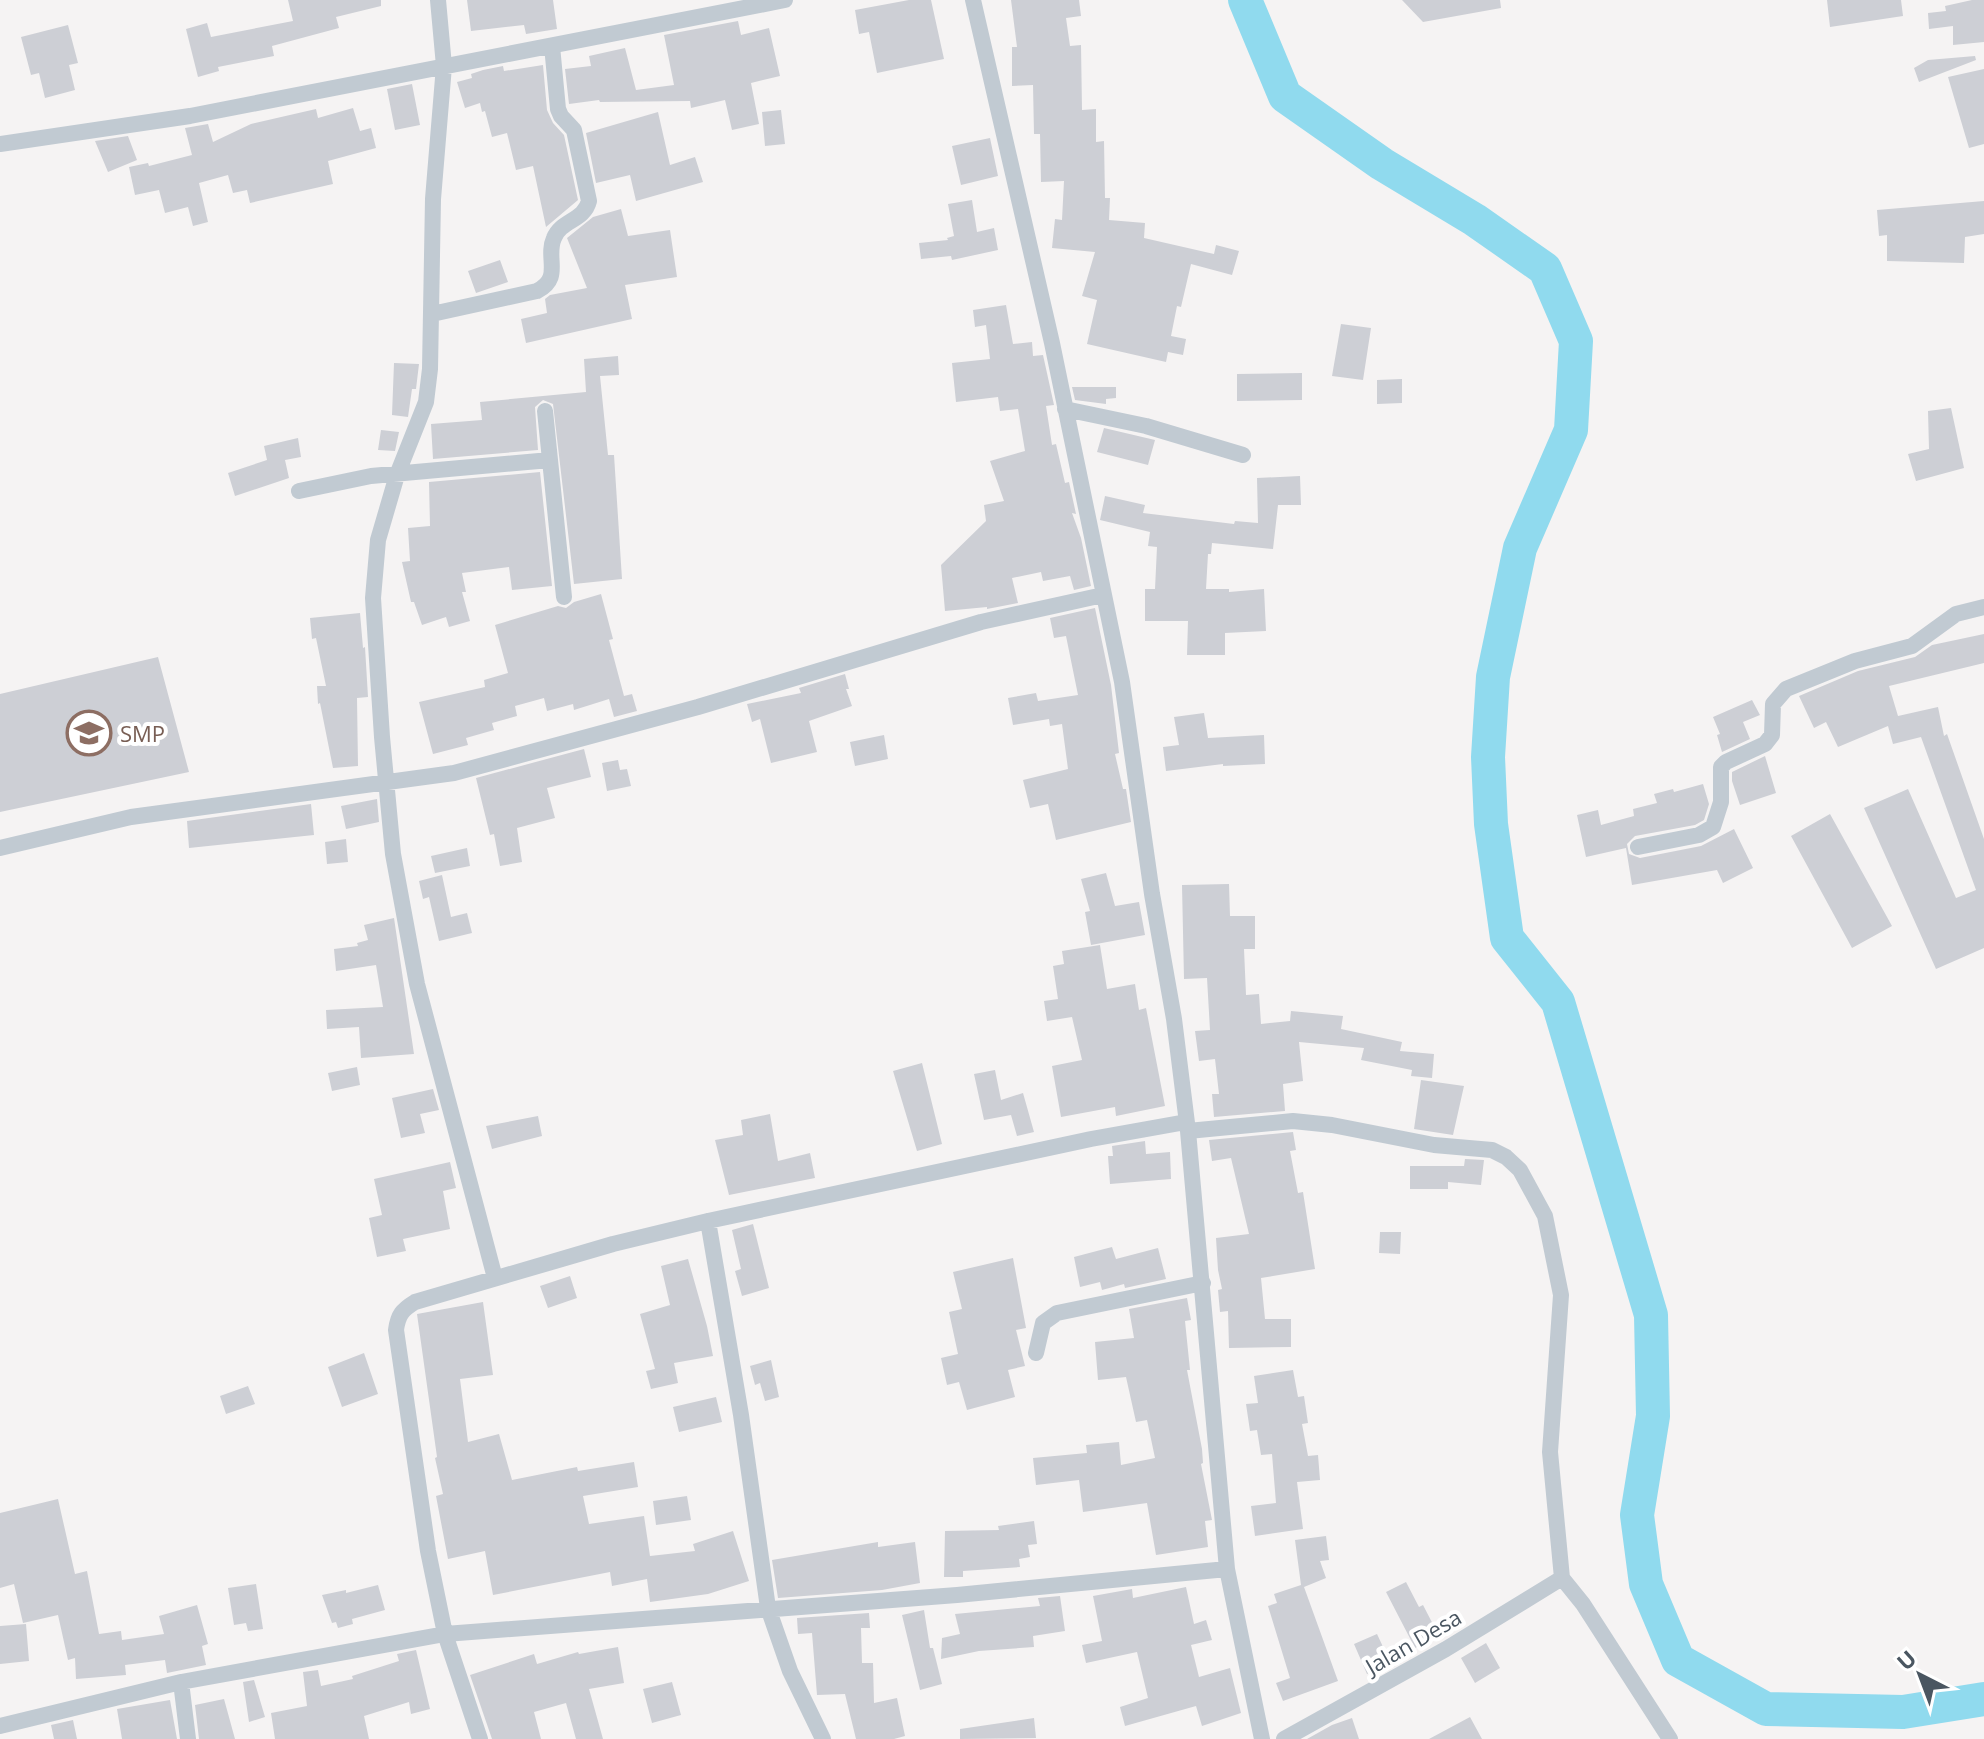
<svg xmlns="http://www.w3.org/2000/svg" width="1984" height="1739" font-family="'Open Sans',sans-serif">
  <style>
    .lines { fill: none; stroke-linecap: round; stroke-linejoin: round }
    .river { stroke: #90daee; stroke-width: 34 }
    .building { fill: #cdcfd5 }
    .street { stroke: #c1cad2; stroke-width: 16 }
    .labels { text-anchor: middle; dominant-baseline: central; stroke-width: 8; stroke-linejoin: round; paint-order: stroke }
    .education-label { font-size: 22px; fill: #785e54; stroke: #fff; text-anchor: start }
    .street-label { font-size: 22px; fill: #4a5661; stroke: #fff }
  </style>
  <rect width="100%" height="100%" fill="#f5f3f3"/>
  <g class="lines">
    <path class="river" d="M1245 0 1285 96 1382 164 1475 220 1545 269 1576 341 1571 430 1520 548 1493 677 1488 757 1491 824 1507 938 1558 1002 1651 1315 1653 1416 1637 1515 1646 1584 1678 1660 1766 1709 1903 1712 1984 1699"/>
  </g>
  <path class="building" d="M288 0H381V6L336 17 339 28 272 46 274 56 218 67 219 71 198 77 186 29 207 23 211 37 293 21Z
    M467 0H553L557 29 526 34 524 25 471 31Z
    M909 0H931L944 59 877 73 869 32 859 34 855 10Z
    M1011 0H1079L1081 16 1066 18 1070 46 1081 45 1082 110 1096 109V142L1104 141 1105 198H1110L1109 220 1145 223 1144 238 1214 254 1216 245 1239 251 1232 275 1191 264 1181 307 1177 306 1171 336 1186 339 1183 355 1168 352 1166 362 1087 344 1097 300 1082 296 1095 252 1052 248 1055 219 1062 220 1064 181 1041 182 1040 134H1034L1033 85 1012 86V47H1017Z
    M1402 0H1500L1501 8 1423 22Z
    M1827 0H1901L1903 16 1830 27Z
    M1972 0H1984V42L1953 45V26L1929 29 1928 13 1946 11 1945 6Z
    M738 21 741 35 769 28 780 76 751 83 759 124 732 130 725 100 691 108 690 101 600 102 599 100 569 104 565 69 591 66 589 56 625 48 636 90 674 85 664 35Z
    M68 25 78 63 69 65 75 90 45 98 39 73 31 75 21 37Z
    M1975 56 1976 60 1919 82 1914 68 1928 60Z
    M543 65 547 110 553 123 564 135 578 200 546 227 533 166 516 170 507 133 492 137 485 111 482 112 480 103 465 108 457 82 472 78 471 74 483 70 503 66 504 71Z
    M1984 69V144L1969 148 1948 77Z
    M412 84 420 125 395 130 387 89Z
    M353 108 360 131 371 128 376 148 328 161 333 184 250 203 247 190 233 193 228 175 199 183 208 222 193 226 188 207 165 213 159 190 135 195 129 167 148 163 149 166 192 155 185 128 208 124 213 142 251 124 316 109 318 118Z
    M781 110 785 144 765 146 762 112Z
    M658 112 670 165 695 157 703 182 636 201 630 175 596 183 586 133Z
    M128 136 137 160 108 172 95 141Z
    M990 138 998 176 961 185 952 146Z
    M972 200 977 232 994 228 998 250 952 260 951 256 921 259 919 243 948 240 947 238 954 236 948 204Z
    M1984 201V234L1965 237 1964 263 1887 261V235L1879 236 1877 210Z
    M621 209 628 236 670 230 677 277 625 285 632 319 526 343 521 319 547 313 545 299 550 295 587 288 567 238 593 217Z
    M500 260 508 282 476 293 468 271Z
    M1006 305 1013 344 1032 342 1033 356 1043 355 1054 405 1046 406 1052 445 1056 444 1065 483 1069 482 1076 514 1072 513 1081 538 1091 586 1074 590 1070 576 1043 581 1041 572 1012 578 1018 603 987 609V607L945 611 941 565 986 521 984 505 1004 501 990 461 1025 451 1018 409 1000 411 998 397 956 402 952 363 990 359 986 325 975 327 973 310Z
    M1341 324 1371 328 1363 380 1332 376Z
    M618 356 619 375 600 376 608 455H614L622 579 574 584 553 404 543 400 535 407 538 450 433 459 431 424 482 420 480 402 586 392 584 359Z
    M394 363 419 364 416 389H412L408 417 392 415Z
    M1302 373V400L1237 401V374Z
    M1402 379V403L1377 404V380Z
    M1072 387H1116V398L1106 399V404L1075 400Z
    M1951 408 1964 468 1916 481 1908 454 1929 449 1928 411Z
    M1104 428 1155 440 1148 465 1097 452Z
    M381 430 399 432 395 451 378 450Z
    M298 438 301 457 285 460 289 478 235 496 228 473 267 460 264 446Z
    M540 472 552 586 512 590 509 567 462 573 466 592H462L470 621 449 627 446 617 422 625 414 602H411L402 562 410 561 408 528 430 526 429 482Z
    M1300 476 1301 505H1278L1273 549 1212 543 1211 554H1208L1206 589H1229V592L1264 589 1266 631 1225 633V655H1187L1188 621H1145V589H1155L1157 547 1148 546 1150 532 1100 520 1105 496 1145 505 1143 513 1234 524 1235 521 1258 523 1257 478Z
    M601 594 613 639 609 640 624 696 632 694 637 711 614 717 609 699 574 710 573 704 547 711 544 698 515 706 517 716 492 723 494 730 466 738 468 745 433 754 419 702 485 687 484 680 508 673 495 625 558 606 566 608 574 602Z
    M1095 608 1111 685 1119 753 1115 754 1123 789H1126L1131 822 1056 840 1048 804 1030 808 1023 780 1068 769 1062 724 1050 726 1049 719 1013 725 1008 698 1036 693 1038 701 1078 695 1066 636 1054 638 1050 618Z
    M360 613 363 648 365 647 368 697 357 698 358 766 333 768 320 703 318 704 317 686H326L316 638 312 639 310 618Z
    M1984 634V663L1889 686 1898 716 1938 707 1944 736 1947 734 1984 839V948L1936 969 1864 808 1908 789 1956 898 1976 890 1921 737 1893 744 1888 726 1838 747 1826 722 1814 728 1799 696 1858 671 1915 657 1932 645Z
    M158 657 189 772 0 812V694Z
    M845 674 849 689H846L852 706 809 721 817 752 771 763 760 719 752 722 747 704 801 693 799 688Z
    M1752 700 1760 715 1743 722 1750 739 1722 752 1717 735 1720 734 1713 717Z
    M1204 713 1208 738 1264 735 1265 764 1223 766V764L1166 771 1163 747 1179 745 1174 717Z
    M884 735 888 759 855 766 850 742Z
    M584 749 591 777 547 788 555 818 517 828 522 862 500 866 494 834 490 835 476 778Z
    M1765 756 1776 793 1740 805 1732 781V772Z
    M618 760 620 770 627 769 631 786 607 791 602 763Z
    M1703 784 1709 804 1704 820 1695 825 1635 836 1627 844 1629 854 1640 858 1701 846 1734 829 1753 868 1723 883 1717 870 1632 885 1626 848 1586 857 1577 815 1598 810 1601 825 1634 816 1633 809 1657 803 1654 794 1673 789 1674 792Z
    M377 799 379 822 346 829 341 806Z
    M311 804 314 835 189 848 187 821Z
    M1830 814 1892 926 1852 948 1791 836Z
    M346 839 348 862 327 864 325 842Z
    M467 848 470 866 435 873 431 856Z
    M1106 873 1115 906 1139 902 1145 935 1091 945 1085 912 1090 911 1081 879Z
    M442 875 451 917 467 913 472 933 439 941 429 897 423 899 419 881Z
    M1229 884 1230 916H1255V949H1244L1246 995 1259 994 1261 1024 1290 1021 1291 1011 1343 1016 1341 1029 1402 1042 1400 1051 1434 1054 1432 1078 1411 1076 1412 1070 1361 1060 1364 1048 1299 1042 1303 1081 1283 1084 1285 1111 1214 1117 1212 1094H1219L1215 1059 1199 1061 1195 1031 1210 1030 1207 978 1184 979 1182 885Z
    M394 918 414 1054 361 1058 359 1027 327 1029 326 1010 383 1007 376 965 336 971 334 949 358 946 357 943 368 940 364 925Z
    M1100 945 1107 989 1135 984 1139 1010 1146 1008 1165 1106 1116 1116 1115 1107 1061 1117 1052 1066 1082 1060 1072 1017 1047 1021 1044 1001 1058 999 1053 966 1064 964 1062 951Z
    M922 1063 942 1144 917 1151 893 1071Z
    M357 1067 360 1085 332 1091 328 1073Z
    M995 1070 1001 1100 1023 1093 1034 1132 1017 1136 1011 1115 984 1120 974 1074Z
    M1421 1080 1464 1086 1453 1135 1414 1129Z
    M433 1089 439 1110 420 1114 425 1133 401 1138 392 1098Z
    M770 1114 778 1161 810 1153 815 1178 729 1195 715 1140 743 1135 741 1120Z
    M538 1116 542 1136 492 1149 486 1126Z
    M1293 1132 1296 1150 1290 1151 1298 1193 1303 1192 1315 1269 1261 1278 1265 1319H1291V1347L1229 1348 1228 1311 1220 1312 1218 1290 1222 1289 1218 1270 1216 1238 1249 1234 1231 1158 1212 1161 1209 1140Z
    M1145 1141 1146 1154 1170 1152 1171 1179 1110 1184 1108 1156H1113L1112 1146Z
    M1465 1159 1484 1160 1481 1185 1448 1182V1189H1410V1166H1464Z
    M450 1162 456 1188 443 1191 450 1229 403 1239 406 1251 377 1257 369 1218 382 1215 374 1179Z
    M753 1224 769 1288 742 1296 735 1271 741 1269 732 1230Z
    M1380 1232H1401L1400 1254 1379 1253Z
    M1112 1247 1116 1259 1158 1248 1166 1279 1125 1288 1124 1284 1102 1290 1100 1282 1080 1287 1074 1257Z
    M1013 1258 1026 1328 1016 1330 1025 1366 1008 1370 1015 1397 967 1410 959 1382 947 1385 941 1358 958 1354 949 1312 962 1309 953 1272Z
    M688 1259 707 1326 713 1356 674 1363 678 1383 651 1389 646 1371 655 1369 640 1314 670 1305 661 1266Z
    M570 1276 577 1298 548 1308 540 1286Z
    M1187 1298 1191 1320 1185 1321 1190 1370H1187L1202 1449 1203 1463 1201 1464 1212 1520 1205 1521 1208 1547 1156 1555 1147 1503 1083 1512 1079 1480 1036 1485 1033 1458 1087 1453 1086 1445 1119 1442 1121 1465 1155 1458 1147 1420 1136 1422 1126 1377 1098 1380 1095 1342 1134 1338 1129 1309Z
    M483 1302 493 1375 460 1379 468 1442 499 1434 512 1480 577 1467 578 1471 634 1462 638 1487 583 1496 589 1524 644 1516 650 1556 695 1551 693 1544 733 1531 749 1581 708 1594 650 1602 647 1579 612 1586 610 1572 493 1595 485 1551 448 1559 436 1496 443 1494 435 1458 437 1457 417 1314Z
    M364 1353 378 1394 342 1407 328 1367Z
    M771 1360 779 1397 765 1401 760 1383 755 1385 750 1366Z
    M1293 1370 1298 1397 1304 1396 1308 1423 1302 1424 1308 1456 1318 1455 1320 1480 1297 1482 1303 1529 1255 1536 1251 1506 1276 1503 1272 1454 1261 1455 1257 1430 1250 1431 1246 1404 1258 1403 1254 1376Z
    M248 1386 255 1404 226 1414 220 1396Z
    M716 1397 722 1422 679 1432 673 1407Z
    M687 1496 691 1520 656 1525 653 1501Z
    M58 1499 75 1574 87 1571 99 1634 121 1631 122 1640 164 1634 159 1616 197 1605 208 1644 202 1646 206 1665 167 1673 165 1660 125 1665 126 1675 76 1679 75 1658 68 1660 58 1615 23 1623 14 1584 0 1588V1513Z
    M1034 1521 1037 1544 1028 1545 1030 1557 1019 1559 1020 1567 963 1571V1577H944L945 1531 999 1530 998 1526Z
    M1326 1536 1329 1560 1320 1561 1326 1578 1304 1587 1338 1681 1283 1701 1276 1683 1290 1678 1268 1606 1277 1603 1274 1594 1301 1585 1295 1540Z
    M878 1542V1547L915 1542 920 1583 882 1590 778 1598 772 1560Z
    M1406 1582 1419 1607 1423 1605 1439 1636 1415 1648 1386 1592Z
    M256 1584 263 1629 248 1631 246 1623 234 1625 228 1588Z
    M378 1585 385 1610 352 1619 353 1624 338 1628 336 1622 332 1623 322 1595 346 1590V1593Z
    M1186 1587 1194 1624 1206 1620 1212 1640 1191 1645 1199 1677 1230 1668 1241 1713 1202 1726 1196 1706 1125 1726 1120 1707 1148 1698 1137 1652 1086 1663 1082 1645 1102 1641 1093 1596 1132 1589 1133 1598Z
    M1060 1596 1065 1631 1033 1636 1034 1647 979 1651 941 1659 942 1638 960 1634 955 1614 1040 1606 1038 1598Z
    M924 1610 930 1648H933L942 1684 920 1690 902 1615Z
    M869 1613 870 1628H861L862 1663H873L874 1703 897 1698 905 1736 894 1739H856L845 1694 817 1695 812 1633 798 1634 797 1618Z
    M26 1624 29 1661 0 1664V1626Z
    M1377 1634 1391 1664 1367 1674 1354 1644Z
    M1486 1643 1500 1668 1475 1683 1461 1658Z
    M618 1647 624 1683 589 1689 603 1739H576L566 1703 534 1712 541 1739H492L470 1675 534 1654 537 1664 578 1652 579 1654Z
    M416 1650 430 1709 411 1714 409 1702 364 1716 369 1739H275L271 1713 307 1706 303 1672 318 1670 321 1686 353 1679 352 1676 399 1661 397 1654Z
    M254 1680 265 1717 249 1722 243 1682Z
    M672 1682 681 1715 652 1723 643 1689Z
    M224 1699 235 1739H199L195 1705Z
    M170 1700 177 1739H122L117 1709Z
    M1470 1717 1482 1739H1429Z
    M1034 1718 1036 1738 960 1739V1729Z
    M1352 1718 1359 1739H1307L1332 1725Z
    M73 1720 77 1739H54L51 1725Z"/>
  <g class="lines">
    <path class="street" d="M438 0 444 66 433 199 430 369 426 402 397 475 378 540 373 598 382 737 393 854 417 984 495 1278
      M973 0 1052 343 1122 682 1152 894 1174 1019 1188 1131 1227 1569 1262 1739
      M0 144 190 116 785 0
      M432 314 537 291C563 278 545 258 554 238 561 220 584 221 589 201L574 130 561 116 558 109 552 46
      M1065 409 1146 426 1243 455
      M545 411 550 460
      M299 491 371 476 550 460 564 597
      M1638 847 1699 835 1713 827 1721 802V767L1726 762 1765 744 1772 735 1773 704 1786 689 1855 661 1912 646 1956 614 1984 607
      M0 848 131 817 454 773 698 707 981 622 1103 595
      M1188 1131 1293 1121 1332 1125 1434 1145 1492 1150 1506 1157 1520 1170 1545 1216 1561 1295 1550 1452 1562 1578 1583 1604 1670 1739
      M708 1221 741 1415 768 1608 790 1671 823 1739
      M1036 1353 1043 1323 1057 1313 1203 1283
      M181 1682 188 1739
      M0 1726 181 1682 445 1634 957 1595 1227 1569
      M480 1739 445 1634 428 1551 396 1330C398 1315 402 1310 415 1302L613 1244 708 1221 1091 1139 1186 1122
      M1284 1739 1446 1649 1562 1578"/>
  </g>
  <defs>
    <g id="school-ring" transform="scale(2.3)"><circle r="9.5" fill="#fff" stroke="#8d6e63" stroke-width="1.5"/><path d="M0-5L7-2L0 1L-7-2ZM-4 1L0 2.5L4 1V4Q0 6-4 4Z" fill="#8d6e63"/></g>
  </defs>
  <g fill-rule="evenodd">
    <use href="#school-ring" x="89" y="733"/>
  </g>
  <g class="labels">
    <g class="education-label">
      <text x="120" y="733">SMP</text>
    </g>
    <g class="street-label">
      <text transform="translate(1413 1641) rotate(-30)">Jalan Desa</text>
    </g>
  </g>
  <g transform="translate(1920 1675) rotate(318)" stroke="#ffffff" stroke-width="6" paint-order="stroke">
  <path d="M0-6L14 30L0 20L-14 30Z" fill="#4a5661"/>
  <text y="-12" font-size="22" font-weight="bold" text-anchor="middle" fill="#4a5661">U</text>
  </g>
</svg>
